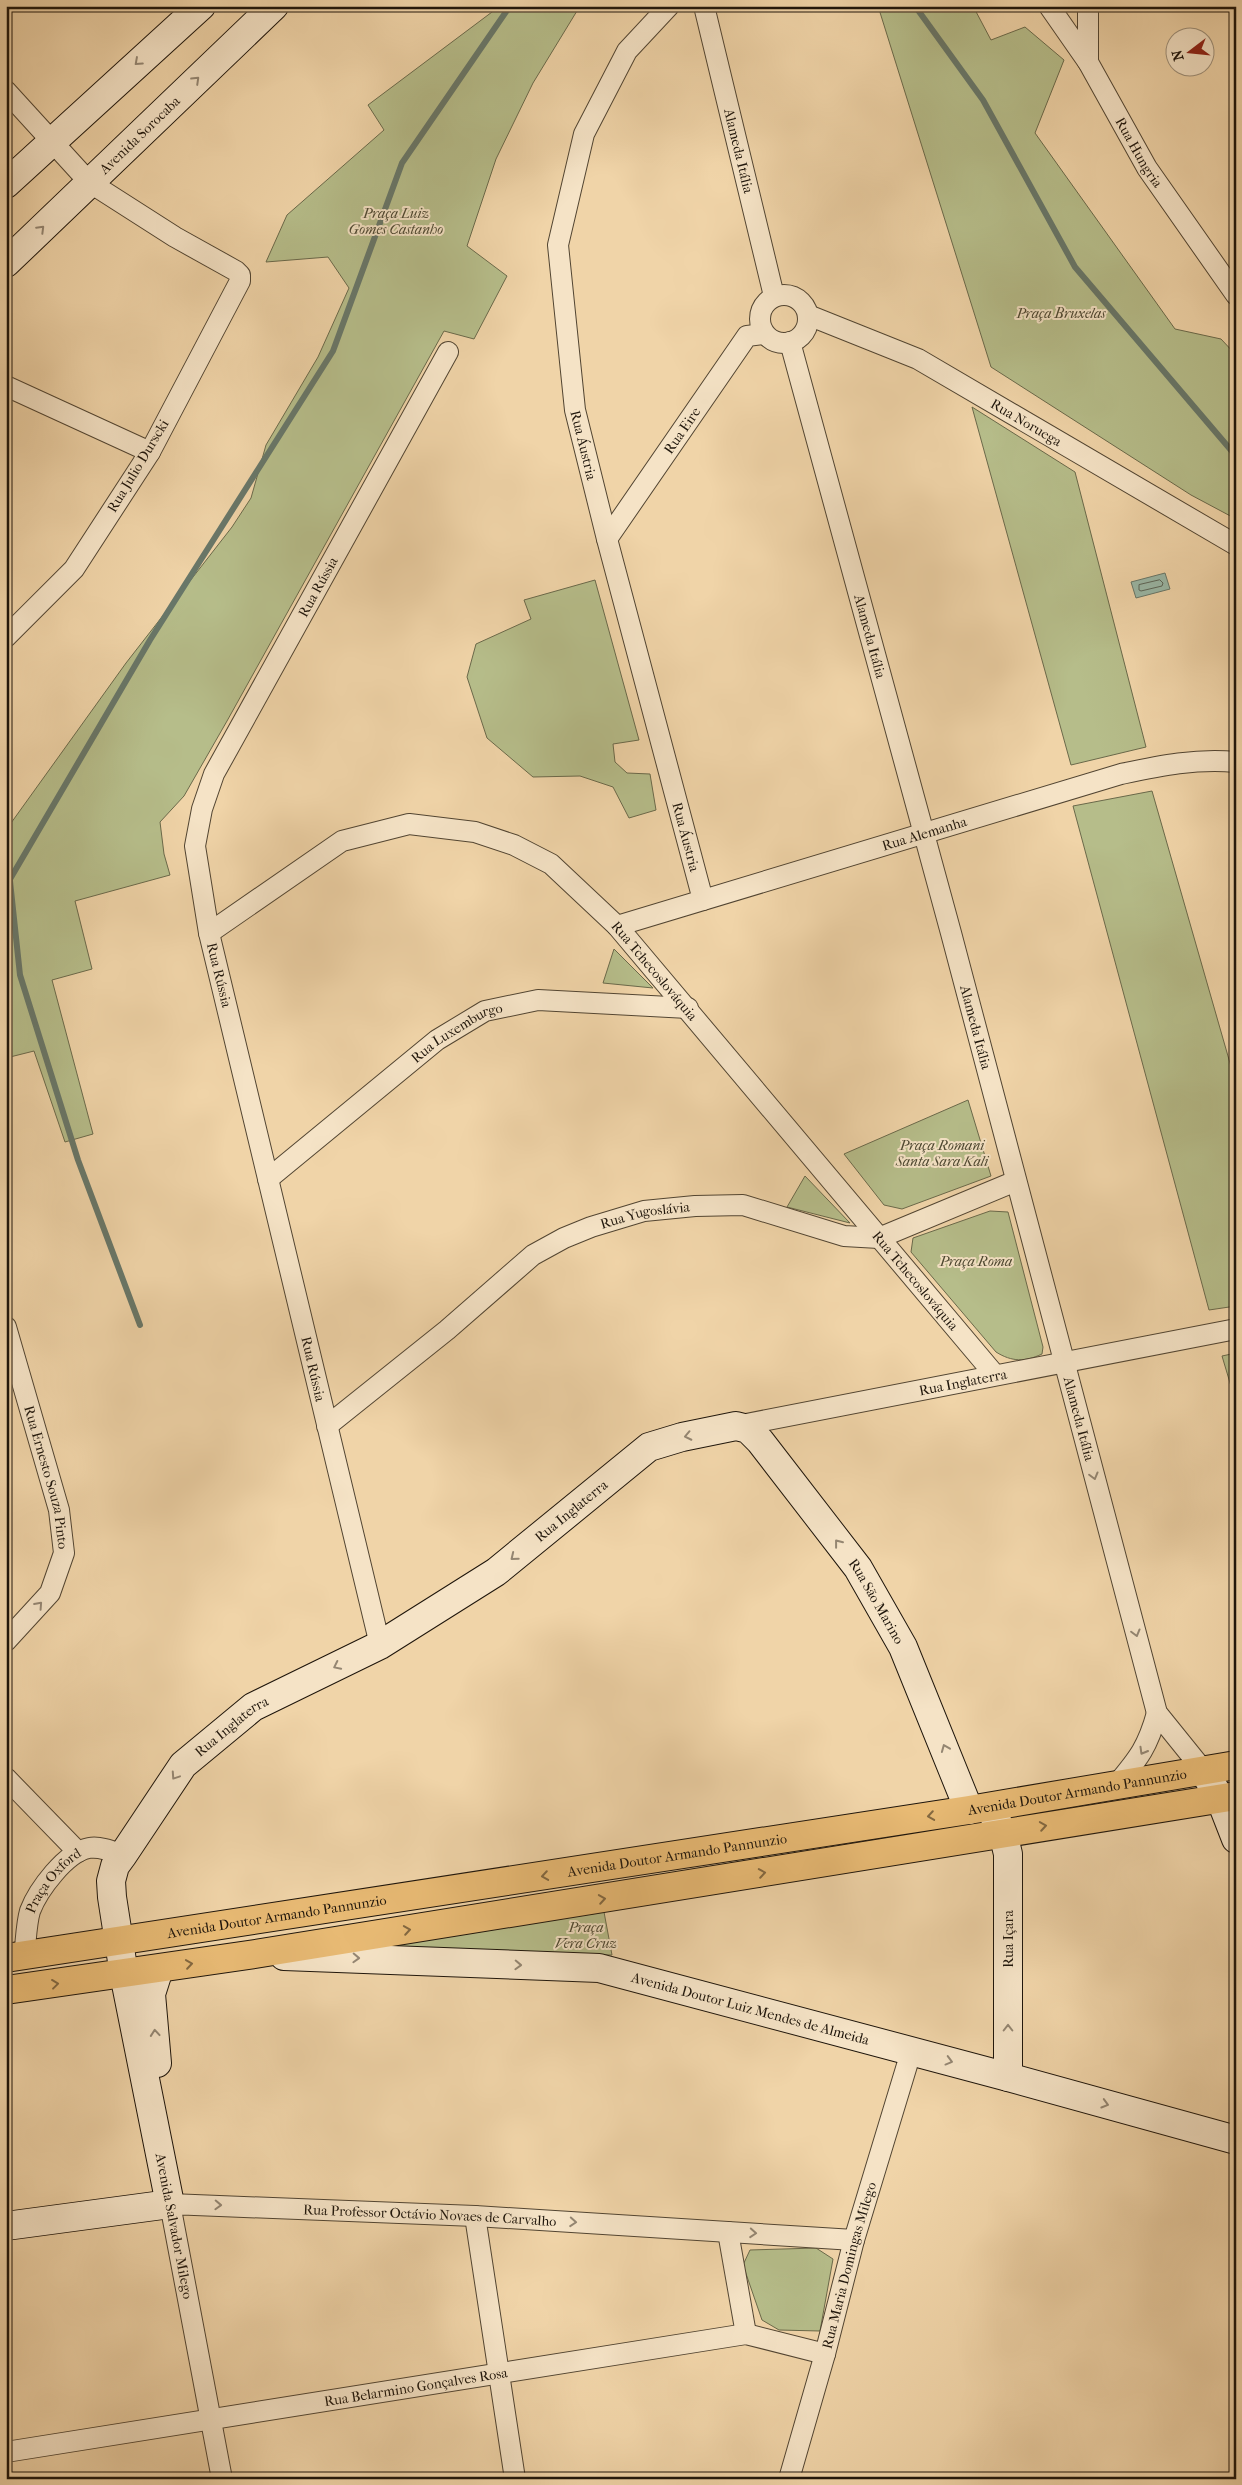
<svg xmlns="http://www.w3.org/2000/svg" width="1242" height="2485" font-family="'IM FELL French Canon',serif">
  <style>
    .green { fill: #b6bd8a; stroke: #6a694a }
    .water { fill: #9ab8a7; stroke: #687769 }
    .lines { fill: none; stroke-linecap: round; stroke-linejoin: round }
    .shore { stroke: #5c6659; stroke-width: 1 }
    .stream { stroke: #687769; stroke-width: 6 }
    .street-casing { stroke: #524532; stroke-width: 22 }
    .secondary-casing { stroke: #1e150b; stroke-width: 30 }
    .primary-casing { stroke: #1e150b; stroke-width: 30 }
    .street { stroke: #f5e3c6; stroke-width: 20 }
    .secondary { stroke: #f5e3c6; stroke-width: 28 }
    .primary { stroke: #e8ba74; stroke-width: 28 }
    .oneway { stroke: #948672 }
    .oneway2 { stroke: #836840 }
    .labels { text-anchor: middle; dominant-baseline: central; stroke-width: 4; stroke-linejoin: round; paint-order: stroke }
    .street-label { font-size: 14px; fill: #1e150b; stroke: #f5e3c6 }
    .park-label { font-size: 14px; font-style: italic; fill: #4c4731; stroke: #f5e3c6 }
  </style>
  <rect width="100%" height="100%" fill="#f0d4a8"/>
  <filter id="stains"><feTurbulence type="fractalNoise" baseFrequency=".004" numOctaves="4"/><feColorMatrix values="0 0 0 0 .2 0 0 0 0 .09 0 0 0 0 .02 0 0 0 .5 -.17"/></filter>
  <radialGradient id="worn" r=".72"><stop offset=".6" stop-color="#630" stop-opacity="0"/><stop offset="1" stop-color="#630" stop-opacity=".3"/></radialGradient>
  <path class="green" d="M500 6H580L533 83 496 159 467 246 507 276 474 339 444 331 227 721 184 796 160 822 164 854 170 875 75 901 92 969 52 980 93 1134 65 1142 34 1051 6 1058V830L126 663 232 527 251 498 266 445 318 357 349 288 328 257 266 262 287 215 384 130 368 105Z
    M878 6H973L991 40 1025 27 1064 60 1035 133 1175 329 1221 339 1236 355V519L1191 495 991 367Z
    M972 407 1075 472 1146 747 1071 765Z
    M595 580 639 740 613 744 615 762 627 773 650 774 656 810 629 818 613 787 580 776 533 777 487 738 467 677 476 644 531 619 524 600Z
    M1152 791 1236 1084V1306L1209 1310 1073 806Z
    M614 949 653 988 603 983Z
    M968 1100 991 1176 902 1209 884 1205 844 1154Z
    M805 1176 850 1223 787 1207Z
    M990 1211 1008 1212 1043 1347 1042 1354C1025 1362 1012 1362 996 1352L911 1252 913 1238Z
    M1236 1353V1403L1222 1356Z
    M604 1912 612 1955 371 1949Z
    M816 2248 833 2259 820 2331 779 2330 762 2320 743 2265 750 2250Z"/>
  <path class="water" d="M1165 573 1170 589 1136 598 1131 582Z"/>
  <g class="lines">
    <path class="shore" d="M1160 580 1163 583 1162 586 1141 591 1139 590V585Z"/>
    <path class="stream" d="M915 6 983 100 1075 267 1236 456
      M10 881 20 975 78 1160 140 1325
      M6 886 150 640 333 351 402 163 510 6"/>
    <g class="street-casing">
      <g id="street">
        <path id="s1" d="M669 6 627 51 584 134 558 245 575 410 607 539 703 900"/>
        <path id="s2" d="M704 6 774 296"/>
        <path id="s3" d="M1049 6 1088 62 1147 168 1236 295"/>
        <path d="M1088 6V62"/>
        <path d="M6 91 89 182 175 237 236 271 240 275V281L150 452 74 569 6 637"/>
        <circle cx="784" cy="319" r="24"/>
        <path id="s4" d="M808 315 918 359 1236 545"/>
        <path id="s5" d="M790 342 951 933 1157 1713 1203 1770"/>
        <path d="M6 386 150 452"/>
        <path id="s6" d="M607 539 747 336 764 334"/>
        <path id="s7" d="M617 926 1121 774C1159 766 1196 758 1236 762"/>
        <path id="s8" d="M209 933 342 841 409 824 475 832 514 845 551 864 617 926 995 1375"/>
        <path id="s9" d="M268 1179 437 1040 485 1011 538 1000 688 1008"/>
        <path id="s10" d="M6 1327 59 1510 64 1553 50 1593 6 1641"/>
        <path id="s11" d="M327 1426 447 1330 533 1255 564 1238 591 1227 644 1211 695 1206 743 1205 844 1236 879 1238 1016 1181"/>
        <path id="s12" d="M736 1426 1236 1329"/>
        <path id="s13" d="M380 1645 209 933 195 846 202 809 214 774 448 352"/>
        <path d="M6 1778 78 1852"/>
        <path d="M1117 1784C1139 1758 1148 1746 1157 1713"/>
        <path id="s14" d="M24 1957C26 1942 26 1925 30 1911 38 1890 66 1852 89 1848 100 1846 112 1851 123 1855"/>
        <path d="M475 2216 515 2479"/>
        <path d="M728 2232 746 2334"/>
        <path id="s15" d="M6 2452 746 2334 825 2354"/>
        <path id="s16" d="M222 2479 170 2204 475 2216 854 2240"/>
        <path id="s17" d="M789 2479 825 2354 854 2240 911 2052"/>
      </g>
    </g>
    <g class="secondary-casing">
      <g id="secondary">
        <path d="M6 184 201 6"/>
        <path id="s18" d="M6 263 274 6"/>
        <path d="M1203 1770 1220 1798 1236 1839"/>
        <path d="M993 1814 1003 1833 1008 1854V2077"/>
        <path id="s19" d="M284 1956 599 1968 1008 2077 1236 2140"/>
        <path d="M157 2063 151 1994 159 1969"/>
        <path id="s20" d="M170 2204 124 1974 112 1897 111 1881 115 1866 123 1855 183 1765 253 1707 380 1645 496 1572 649 1447 682 1437 736 1426 748 1429 760 1441 858 1568 903 1647 969 1810"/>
        <path d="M6 2226 170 2204"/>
      </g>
    </g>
    <g class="primary-casing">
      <g id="primary">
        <path id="s21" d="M6 1958 969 1810 1236 1765"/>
        <path d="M6 1990 255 1954 1236 1796"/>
      </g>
    </g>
    <use href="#street" class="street"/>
    <use href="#secondary" class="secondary"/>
    <use href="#primary" class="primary"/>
  </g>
  <defs><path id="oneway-chevron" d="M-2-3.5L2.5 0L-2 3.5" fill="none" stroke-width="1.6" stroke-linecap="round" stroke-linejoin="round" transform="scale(1.25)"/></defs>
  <g class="oneway">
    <use href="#oneway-chevron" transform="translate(138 62) rotate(138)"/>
    <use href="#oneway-chevron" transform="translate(196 80) rotate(-44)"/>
    <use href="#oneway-chevron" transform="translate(41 229) rotate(-45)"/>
    <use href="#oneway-chevron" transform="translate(688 1436) rotate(168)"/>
    <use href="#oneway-chevron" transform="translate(1094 1476) rotate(75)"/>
    <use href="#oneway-chevron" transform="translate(838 1543) rotate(-128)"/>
    <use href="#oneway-chevron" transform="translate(514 1557) rotate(141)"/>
    <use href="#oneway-chevron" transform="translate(39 1605) rotate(-48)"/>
    <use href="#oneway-chevron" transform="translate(1136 1633) rotate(75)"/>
    <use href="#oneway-chevron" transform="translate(337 1666) rotate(154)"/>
    <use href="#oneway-chevron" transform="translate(945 1748) rotate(-112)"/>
    <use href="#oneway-chevron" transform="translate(1143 1751) rotate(120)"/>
    <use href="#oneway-chevron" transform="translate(175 1776) rotate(124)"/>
    <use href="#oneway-chevron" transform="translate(356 1958) rotate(2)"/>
    <use href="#oneway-chevron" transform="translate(518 1965) rotate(2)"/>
    <use href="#oneway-chevron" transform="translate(1008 2028) rotate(-90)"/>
    <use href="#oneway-chevron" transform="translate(155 2033) rotate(-95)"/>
    <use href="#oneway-chevron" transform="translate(949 2061) rotate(15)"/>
    <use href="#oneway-chevron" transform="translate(1105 2104) rotate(16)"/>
    <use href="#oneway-chevron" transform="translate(218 2205) rotate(2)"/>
    <use href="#oneway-chevron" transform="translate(573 2222) rotate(4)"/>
    <use href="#oneway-chevron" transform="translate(753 2233) rotate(4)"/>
  </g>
  <g class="oneway2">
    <use href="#oneway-chevron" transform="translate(931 1816) rotate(171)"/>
    <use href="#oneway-chevron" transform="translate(1043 1826) rotate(-9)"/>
    <use href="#oneway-chevron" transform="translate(762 1873) rotate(-9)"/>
    <use href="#oneway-chevron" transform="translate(545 1876) rotate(171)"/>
    <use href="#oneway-chevron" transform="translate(602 1899) rotate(-9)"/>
    <use href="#oneway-chevron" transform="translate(407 1930) rotate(-9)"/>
    <use href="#oneway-chevron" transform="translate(189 1964) rotate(-8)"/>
    <use href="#oneway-chevron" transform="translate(55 1984) rotate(-7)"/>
  </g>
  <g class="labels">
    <g class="street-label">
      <text stroke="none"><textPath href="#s18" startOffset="185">Avenida Sorocaba</textPath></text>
      <text stroke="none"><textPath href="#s2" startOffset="149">Alameda Itália</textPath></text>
      <text stroke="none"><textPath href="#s3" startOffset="172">Rua Hungria</textPath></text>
      <text stroke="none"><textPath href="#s4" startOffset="244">Rua Noruega</textPath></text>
      <text stroke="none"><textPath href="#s6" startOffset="132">Rua Eire</textPath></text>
      <text stroke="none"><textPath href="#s1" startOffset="471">Rua Áustria</textPath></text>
      <text transform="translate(138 466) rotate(-59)">Rua Julio Durscki</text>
      <text stroke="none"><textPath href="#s13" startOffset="1109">Rua Rússia</textPath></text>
      <text stroke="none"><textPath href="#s5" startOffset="305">Alameda Itália</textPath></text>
      <text stroke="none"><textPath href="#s7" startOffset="321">Rua Alemanha</textPath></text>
      <text stroke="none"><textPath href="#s1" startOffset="876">Rua Áustria</textPath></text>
      <text stroke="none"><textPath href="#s8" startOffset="529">Rua Tchecoslováquia</textPath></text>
      <text transform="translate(219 975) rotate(76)">Rua Rússia</text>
      <text stroke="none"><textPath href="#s5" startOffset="710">Alameda Itália</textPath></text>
      <text stroke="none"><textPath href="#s9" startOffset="240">Rua Luxemburgo</textPath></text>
      <text stroke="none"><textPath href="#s11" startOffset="388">Rua Yugoslávia</textPath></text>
      <text stroke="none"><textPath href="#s8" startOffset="934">Rua Tchecoslováquia</textPath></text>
      <text transform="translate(313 1369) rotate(77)">Rua Rússia</text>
      <text stroke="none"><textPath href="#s12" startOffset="231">Rua Inglaterra</textPath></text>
      <text stroke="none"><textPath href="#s5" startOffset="1115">Alameda Itália</textPath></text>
      <text stroke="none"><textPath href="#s10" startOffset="156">Rua Ernesto Souza Pinto</textPath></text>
      <text stroke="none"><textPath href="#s20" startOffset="932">Rua Inglaterra</textPath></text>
      <text stroke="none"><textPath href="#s20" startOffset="1350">Rua São Marino</textPath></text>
      <text stroke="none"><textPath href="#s20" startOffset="528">Rua Inglaterra</textPath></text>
      <text stroke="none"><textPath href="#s21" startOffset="1084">Avenida Doutor Armando Pannunzio</textPath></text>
      <text stroke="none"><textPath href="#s21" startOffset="679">Avenida Doutor Armando Pannunzio</textPath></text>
      <text stroke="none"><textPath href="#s14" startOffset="85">Praça Oxford</textPath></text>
      <text stroke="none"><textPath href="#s21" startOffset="274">Avenida Doutor Armando Pannunzio</textPath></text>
      <text transform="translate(1008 1939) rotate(-90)">Rua Içara</text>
      <text stroke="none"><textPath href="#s19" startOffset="472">Avenida Doutor Luiz Mendes de Almeida</textPath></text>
      <text stroke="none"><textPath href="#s16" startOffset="540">Rua Professor Octávio Novaes de Carvalho</textPath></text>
      <text transform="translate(174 2226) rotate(79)">Avenida Salvador Milego</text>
      <text stroke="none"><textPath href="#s17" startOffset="222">Rua Maria Domingas Milego</textPath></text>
      <text stroke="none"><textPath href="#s15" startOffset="415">Rua Belarmino Gonçalves Rosa</textPath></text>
    </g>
    <g class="park-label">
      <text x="396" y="213">Praça Luiz<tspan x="396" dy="16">Gomes Castanho</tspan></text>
      <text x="1061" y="313">Praça Bruxelas</text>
      <text x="942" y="1145">Praça Romani<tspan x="942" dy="16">Santa Sara Kali</tspan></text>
      <text x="976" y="1261">Praça Roma</text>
      <text x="586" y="1927">Praça<tspan x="586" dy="16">Vera Cruz</tspan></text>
    </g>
  </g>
  <rect width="1242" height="2485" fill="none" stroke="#f0d4a8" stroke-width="25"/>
  <rect x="8" y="8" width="1227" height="2470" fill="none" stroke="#1e150b" stroke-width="2.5"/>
  <rect x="12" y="12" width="1217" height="2460" fill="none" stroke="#1e150b"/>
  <g transform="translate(1190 52) rotate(254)"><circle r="24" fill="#f5e3c6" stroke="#9f917b"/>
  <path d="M0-4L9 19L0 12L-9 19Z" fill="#8f2418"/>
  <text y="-8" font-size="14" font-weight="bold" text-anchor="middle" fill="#1e150b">N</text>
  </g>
  <rect width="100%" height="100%" filter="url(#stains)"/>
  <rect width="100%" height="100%" fill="url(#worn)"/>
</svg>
